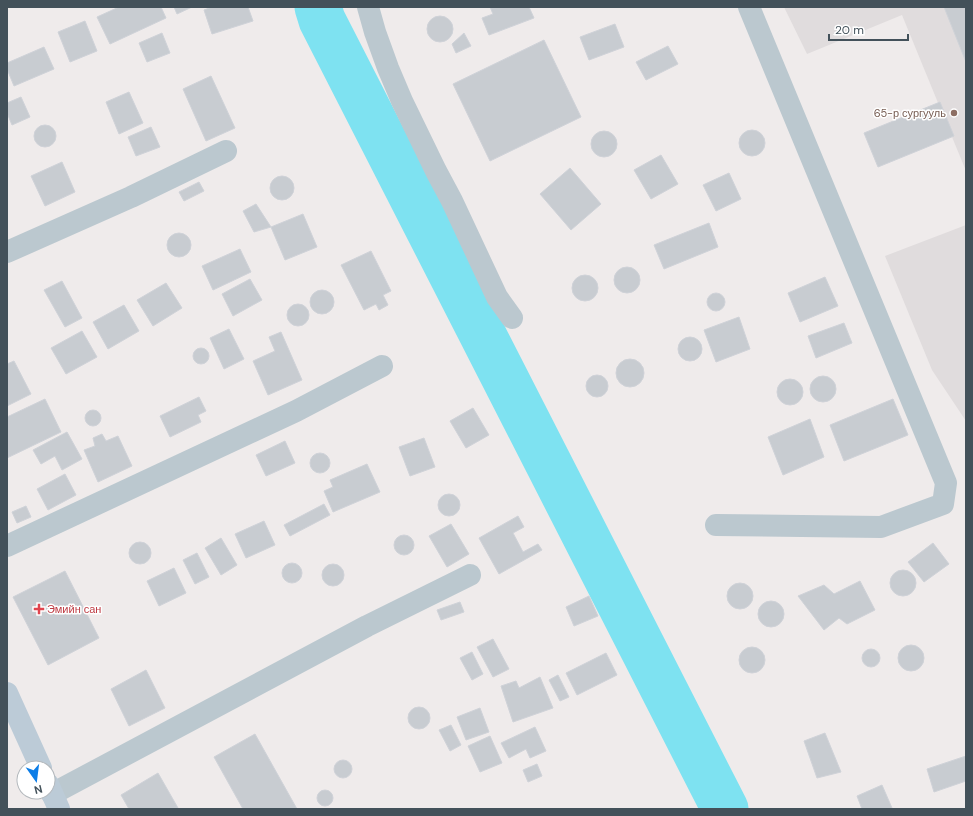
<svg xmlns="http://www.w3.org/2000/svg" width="973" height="816" font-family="'DM Sans',sans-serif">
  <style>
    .education { fill: #e0dcdd }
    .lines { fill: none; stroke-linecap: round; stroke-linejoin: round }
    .river { stroke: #7ee2f1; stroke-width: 47 }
    .building { fill: #c8ccd1; stroke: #cfd2d8 }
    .minor { stroke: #bbc8cf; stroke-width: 22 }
    .secondary { stroke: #bccbd7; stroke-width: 22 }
    .education-dot { fill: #8d6e63; stroke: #fff; stroke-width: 1.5 }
    .health-dot { fill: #e0444e; stroke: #fff; stroke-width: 1.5 }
    .labels { text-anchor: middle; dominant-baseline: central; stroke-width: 3; stroke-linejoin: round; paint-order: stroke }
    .education-label { font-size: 11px; fill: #785e54; stroke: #fff; text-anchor: end }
    .health-label { font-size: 11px; fill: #be3a42; stroke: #fff; text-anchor: start }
  </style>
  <rect width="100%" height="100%" fill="#efebeb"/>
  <path class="education" d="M784 7H966V171L902 15 807 54Z
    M966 225V421L932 370 885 256Z"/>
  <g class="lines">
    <path class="river" d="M318 7 322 20 725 809"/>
  </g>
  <path class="building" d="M119 7H161L166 18 110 44 97 17Z
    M174 7H192L177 14Z
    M212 7H248L253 21 212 34 204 10Z
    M490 7H529L534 18 489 35 482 18 493 14Z
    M944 7H966V62Z
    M427 29a13 13 0 1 1 26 0a13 13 0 1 1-26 0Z
    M85 21 97 51 70 62 58 32Z
    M615 24 624 47 589 60 580 37Z
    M162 33 170 53 147 62 139 43Z
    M464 33 471 46 456 53 452 44Z
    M544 40 581 117 490 161 453 84Z
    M668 46 678 64 646 80 636 62Z
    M44 47 54 69 14 86 7 69V63Z
    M211 76 235 128 206 141 183 89Z
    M129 92 143 123 119 134 106 102Z
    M21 97 30 117 12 125 7 113V103Z
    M940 102 954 136 878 167 864 133Z
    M34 136a11 11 0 1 1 22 0a11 11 0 1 1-22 0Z
    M151 127 160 147 136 156 128 137Z
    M739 143a13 13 0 1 1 26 0a13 13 0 1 1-26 0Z
    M591 144a13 13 0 1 1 26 0a13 13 0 1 1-26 0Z
    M661 155 678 184 651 199 634 170Z
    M62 162 75 192 45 206 31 176Z
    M570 168 601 204 571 230 540 194Z
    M729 173 741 199 716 211 703 185Z
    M270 188a12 12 0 1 1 24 0a12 12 0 1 1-24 0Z
    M199 182 204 191 184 201 179 192Z
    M256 204 271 227 254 232 243 211Z
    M303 214 317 247 285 260 271 227Z
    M709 223 718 247 664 269 654 245Z
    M167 245a12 12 0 1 1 24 0a12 12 0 1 1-24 0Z
    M240 249 251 272 213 290 202 266Z
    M371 251 391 291 383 295 388 305 379 310 376 304 364 310 341 265Z
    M614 280a13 13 0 1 1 26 0a13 13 0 1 1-26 0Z
    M572 288a13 13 0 1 1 26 0a13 13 0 1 1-26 0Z
    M825 277 838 306 800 322 788 293Z
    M250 279 262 300 233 316 222 294Z
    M62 281 82 318 65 327 44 290Z
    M166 283 182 308 153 326 137 300Z
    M310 302a12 12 0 1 1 24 0a12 12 0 1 1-24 0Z
    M707 302a9 9 0 1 1 18 0a9 9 0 1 1-18 0Z
    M287 315a11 11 0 1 1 22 0a11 11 0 1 1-22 0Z
    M124 305 139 331 108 349 93 322Z
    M739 317 750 349 716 362 704 330Z
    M844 323 852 343 816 358 808 336Z
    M229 329 244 359 224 369 210 338Z
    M82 331 97 357 66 374 51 348Z
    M281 332 302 380 268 395 253 361 275 351 269 337Z
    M678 349a12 12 0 1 1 24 0a12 12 0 1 1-24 0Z
    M193 356a8 8 0 1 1 16 0a8 8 0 1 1-16 0Z
    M616 373a14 14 0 1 1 28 0a14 14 0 1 1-28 0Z
    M14 361 31 394 7 406V364Z
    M586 386a11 11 0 1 1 22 0a11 11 0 1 1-22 0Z
    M810 389a13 13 0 1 1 26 0a13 13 0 1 1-26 0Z
    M777 392a13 13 0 1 1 26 0a13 13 0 1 1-26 0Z
    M199 397 206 411 198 415 201 422 170 437 160 416Z
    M45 399 61 432 7 458V417Z
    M893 399 908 435 844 461 830 425Z
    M473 408 489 435 466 448 450 421Z
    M85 418a8 8 0 1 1 16 0a8 8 0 1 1-16 0Z
    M810 419 824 457 783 475 768 437Z
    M67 432 82 459 62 470 55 456 41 464 33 450Z
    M102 434 106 441 118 436 132 466 98 482 84 450 95 446 93 438Z
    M424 438 435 467 410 476 399 447Z
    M285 441 295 463 266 476 256 455Z
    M310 463a10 10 0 1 1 20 0a10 10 0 1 1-20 0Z
    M367 464 380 492 333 512 324 491 333 487 330 480Z
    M65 474 76 495 48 510 37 489Z
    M438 505a11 11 0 1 1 22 0a11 11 0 1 1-22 0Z
    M324 504 330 515 290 536 284 525Z
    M26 506 31 517 17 523 12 512Z
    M518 516 524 527 513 533 523 552 538 544 542 550 499 574 479 538Z
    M264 521 275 545 246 558 235 534Z
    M451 524 469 554 447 567 429 536Z
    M394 545a10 10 0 1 1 20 0a10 10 0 1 1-20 0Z
    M221 538 237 565 221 575 205 548Z
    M129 553a11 11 0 1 1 22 0a11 11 0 1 1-22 0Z
    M933 543 949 564 924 582 908 562Z
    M197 553 209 577 195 584 183 560Z
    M282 573a10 10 0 1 1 20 0a10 10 0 1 1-20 0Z
    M322 575a11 11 0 1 1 22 0a11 11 0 1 1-22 0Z
    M174 568 186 593 159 606 147 581Z
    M890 583a13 13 0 1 1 26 0a13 13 0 1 1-26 0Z
    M65 571 99 638 48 665 13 597Z
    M860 581 875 610 847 624 839 618 824 630 798 596 824 585 834 594Z
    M727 596a13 13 0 1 1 26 0a13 13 0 1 1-26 0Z
    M589 596 598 616 574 626 566 607Z
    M758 614a13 13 0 1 1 26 0a13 13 0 1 1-26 0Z
    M460 602 464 612 441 620 437 610Z
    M493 639 509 669 493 677 477 647Z
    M898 658a13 13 0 1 1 26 0a13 13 0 1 1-26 0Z
    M739 660a13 13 0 1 1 26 0a13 13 0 1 1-26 0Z
    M862 658a9 9 0 1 1 18 0a9 9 0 1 1-18 0Z
    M472 652 483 674 472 680 460 658Z
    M606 653 617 675 577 695 566 673Z
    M146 670 165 708 129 726 111 689Z
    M558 675 569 697 560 701 549 680Z
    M540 677 553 708 513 722 501 686 516 681 519 688Z
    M408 718a11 11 0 1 1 22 0a11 11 0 1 1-22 0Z
    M480 708 489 732 466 740 457 717Z
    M451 725 461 745 450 751 439 730Z
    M535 727 546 751 530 758 526 749 509 758 501 743Z
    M825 733 841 772 817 778 804 741Z
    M255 734 297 809H243L214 757Z
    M490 736 502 763 480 772 468 746Z
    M966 756V781L934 792 927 769Z
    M334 769a9 9 0 1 1 18 0a9 9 0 1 1-18 0Z
    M537 764 542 776 528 782 523 770Z
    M158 773 178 808 129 809 121 795Z
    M882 785 892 808 889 809H862L857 796Z
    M317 798a8 8 0 1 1 16 0a8 8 0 1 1-16 0Z"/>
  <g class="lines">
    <path class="minor" d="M368 7 375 32 388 68 402 101 436 171 452 201 497 297 512 318
      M7 252 131 197 226 151
      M716 525 881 527 943 504 946 483 749 7
      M7 546 296 411 382 366
      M52 794 367 626 470 575"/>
    <path class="secondary" d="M7 693 41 768
      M48 784 59 809"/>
  </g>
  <circle class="education-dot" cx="954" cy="113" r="4"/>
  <path class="health-dot" d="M37 603h4v4h4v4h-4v4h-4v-4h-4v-4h4z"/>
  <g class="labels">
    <g class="education-label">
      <text x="946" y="113">65-р сургууль</text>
    </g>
    <g class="health-label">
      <text x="47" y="609">Эмийн сан</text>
    </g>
  </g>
  <rect width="973" height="816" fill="none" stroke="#43515a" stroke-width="16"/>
  <g transform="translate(36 780) rotate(166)"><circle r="19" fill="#ffffff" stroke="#b4b9bd"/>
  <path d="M0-3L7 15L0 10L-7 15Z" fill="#0c7de7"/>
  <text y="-6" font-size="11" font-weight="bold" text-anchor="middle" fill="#43515a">N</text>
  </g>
  <path d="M829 34v6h79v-6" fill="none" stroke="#43515a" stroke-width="2"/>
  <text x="835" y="34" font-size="12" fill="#43515a" stroke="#ffffff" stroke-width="3" paint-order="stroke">20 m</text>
</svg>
